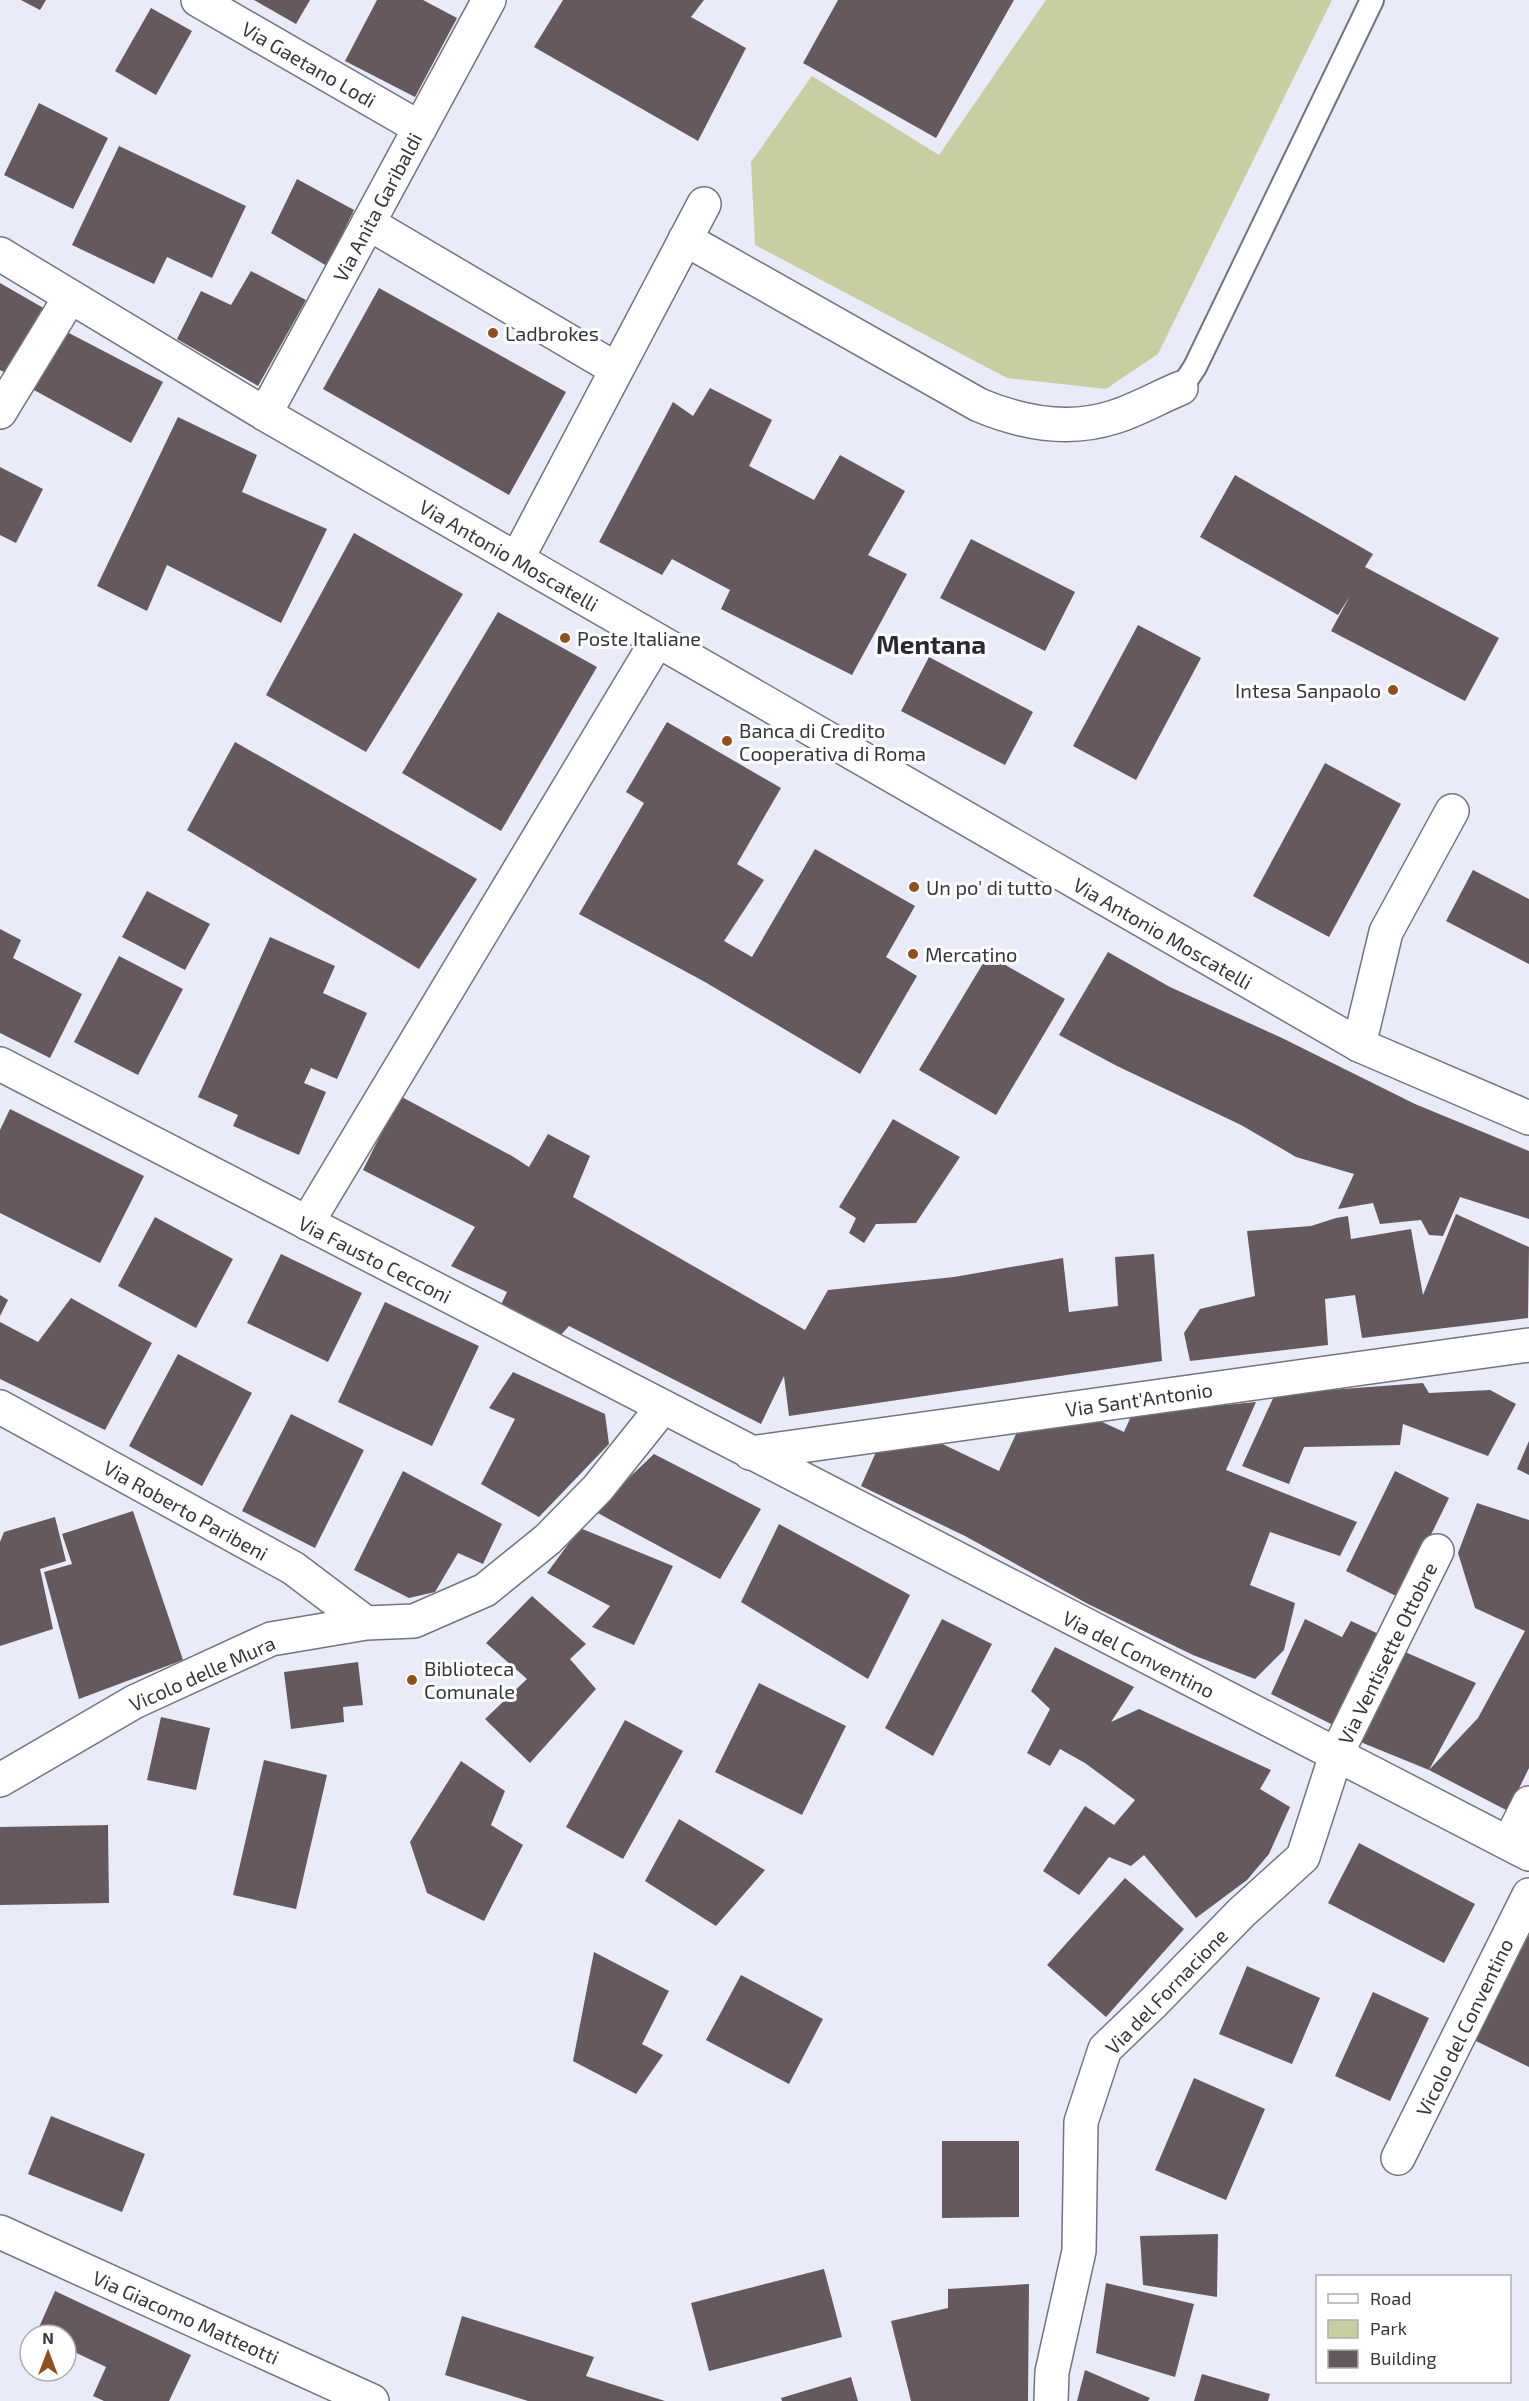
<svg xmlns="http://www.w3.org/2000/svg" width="1529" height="2401" font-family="'Exo 2',sans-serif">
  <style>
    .green { fill: #c9cea1 }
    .building { fill: #65595e }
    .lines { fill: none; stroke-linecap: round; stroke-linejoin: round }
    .service-casing { stroke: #72747f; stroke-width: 26 }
    .pedestrian-casing { stroke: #72747f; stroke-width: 36 }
    .minor-casing { stroke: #72747f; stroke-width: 36 }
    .tertiary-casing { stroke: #72747f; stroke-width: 36 }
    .secondary-casing { stroke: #72747f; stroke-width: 36 }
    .service { stroke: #fff; stroke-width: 22 }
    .pedestrian { stroke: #fff; stroke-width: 33 }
    .minor { stroke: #fff; stroke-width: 33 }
    .tertiary { stroke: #fff; stroke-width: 33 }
    .secondary { stroke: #fff; stroke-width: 33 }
    .poi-dot { fill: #904f1b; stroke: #fff; stroke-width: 2 }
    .labels { text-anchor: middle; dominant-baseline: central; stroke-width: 6; stroke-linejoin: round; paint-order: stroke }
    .street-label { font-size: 20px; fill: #36373b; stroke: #fff }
    .poi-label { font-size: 20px; fill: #36373b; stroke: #fff; text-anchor: start }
    .district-label { font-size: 26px; font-weight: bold; fill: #282a33; stroke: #fff }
  </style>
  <rect width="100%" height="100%" fill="#e9ecf8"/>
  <path class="green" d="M1046 0H1332L1158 354 1106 389 1007 378 755 245 751 162 812 76 939 155Z"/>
  <path class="building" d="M21 0H46L40 10Z
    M254 0H310L296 24Z
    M377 0H423L457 18 415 97 345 61Z
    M563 0H704L691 17 746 48 698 141 534 47Z
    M838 0H1014L936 138 803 63Z
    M151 8 192 31 156 95 115 71Z
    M39 103 108 138 73 209 4 175Z
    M119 146 246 206 212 278 167 257 154 284 72 245Z
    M297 179 354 210 327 266 271 233Z
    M251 271 306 300 258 386 177 339 201 291 231 305Z
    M0 283 47 310 6 373 0 370Z
    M379 288 566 392 509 495 323 389Z
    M67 332 163 382 131 443 34 390Z
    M710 388 772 420 749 466 814 500 840 455 905 491 868 555 907 574 852 675 721 609 730 590 672 559 662 575 599 542 673 402 693 416Z
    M178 417 257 455 242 492 327 529 281 623 167 565 147 611 97 586Z
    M0 467 43 489 16 543 0 535Z
    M1235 475 1373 554 1365 567 1499 638 1465 701 1331 631 1350 596 1338 615 1200 537Z
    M354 533 463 594 366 752 266 695Z
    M971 539 1075 592 1045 651 940 598Z
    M498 612 597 667 501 831 402 773Z
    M1138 625 1201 658 1136 780 1073 746Z
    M929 657 1033 712 1005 765 901 711Z
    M667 722 781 788 737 864 764 880 724 941 752 957 815 849 915 906 886 957 917 976 860 1074 705 982 579 914 644 803 626 792Z
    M235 742 477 879 419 969 187 830Z
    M1325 763 1401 804 1329 937 1253 896Z
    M1473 870 1529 899V964L1446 921Z
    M147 891 210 924 185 970 122 937Z
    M0 929 21 940 13 958 82 994 50 1058 0 1033Z
    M270 937 335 966 323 993 367 1013 337 1079 311 1068 304 1083 326 1092 299 1155 233 1126 238 1115 198 1097Z
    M1108 952 1170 987 1282 1038 1415 1104 1529 1151V1219L1460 1197 1443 1236 1429 1235 1421 1220 1380 1224 1373 1203 1338 1209 1354 1174 1296 1157 1241 1125 1117 1066 1059 1035Z
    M988 955 1065 999 996 1115 919 1070Z
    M119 956 183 989 138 1075 74 1042Z
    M400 1096 512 1156 529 1167 548 1134 590 1156 573 1197 805 1330 828 1290 954 1277 1063 1258 1069 1312 1118 1306 1115 1257 1154 1254 1162 1361 789 1416 784 1376 761 1424 569 1326 559 1337 500 1307 507 1292 451 1266 475 1227 363 1170Z
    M10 1109 144 1176 100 1263 0 1213V1130Z
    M893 1119 960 1157 916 1223 876 1224 864 1243 849 1233 856 1218 839 1207Z
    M1456 1214 1529 1247 1528 1318 1362 1338 1355 1295 1325 1299 1328 1345 1190 1361 1184 1333 1200 1309 1255 1296 1247 1231 1311 1226 1336 1218 1348 1216 1351 1239 1411 1229 1423 1295Z
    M155 1217 233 1259 196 1328 118 1286Z
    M281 1254 362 1293 328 1362 247 1323Z
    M0 1295 8 1300 0 1316Z
    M71 1298 152 1343 105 1430 0 1379V1322L38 1342Z
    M385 1302 479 1346 432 1446 338 1402Z
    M178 1354 252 1393 202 1486 129 1446Z
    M513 1372 605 1414 609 1444 539 1517 481 1484 515 1419 489 1408Z
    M1423 1383 1429 1393 1490 1390 1516 1404 1488 1456 1403 1424 1400 1445 1304 1447 1289 1484 1242 1466 1275 1394Z
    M1256 1402 1226 1470 1357 1522 1340 1556 1270 1532 1250 1585 1295 1603 1284 1650 1255 1679 1193 1655 1088 1604 965 1536 861 1486 876 1452 934 1440 999 1471 1016 1434 1098 1420 1124 1432 1132 1414Z
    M291 1414 364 1450 315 1548 242 1511Z
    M1529 1441V1475L1517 1469Z
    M654 1454 761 1509 720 1579 594 1511Z
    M403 1471 502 1524 483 1564 458 1553 435 1592 409 1598 354 1570Z
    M1395 1471 1449 1498 1400 1598 1346 1571Z
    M1477 1503 1529 1520V1768L1508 1811 1429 1770 1478 1718 1525 1631 1475 1608 1458 1553Z
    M133 1511 183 1660 79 1699 44 1572 72 1564 62 1534Z
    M55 1517 66 1561 40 1569 53 1629 0 1646V1542L4 1532Z
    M779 1524 910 1595 868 1679 741 1602Z
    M580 1528 673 1566 634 1645 592 1627 610 1606 547 1573Z
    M532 1596 586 1644 570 1659 596 1689 530 1763 485 1719 527 1679 486 1643Z
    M942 1619 992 1644 933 1756 885 1728Z
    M1305 1619 1342 1637 1351 1621 1383 1636 1337 1727 1271 1694Z
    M1055 1647 1134 1687 1111 1722 1139 1709 1271 1770 1260 1789 1290 1807 1269 1854 1247 1880 1196 1918 1144 1855 1131 1866 1109 1857 1079 1895 1043 1871 1085 1806 1114 1825 1135 1800 1085 1763 1060 1749 1050 1766 1027 1753 1050 1709 1031 1691Z
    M1405 1652 1476 1683 1429 1770 1358 1741Z
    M358 1662 363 1705 343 1707 344 1722 291 1729 284 1672Z
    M759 1683 846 1726 802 1815 715 1772Z
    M161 1717 210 1728 196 1790 147 1780Z
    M625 1720 683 1751 623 1859 566 1827Z
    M264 1760 327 1775 296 1909 233 1895Z
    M461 1761 505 1791 491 1825 523 1845 484 1921 427 1893 410 1842Z
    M679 1819 765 1870 716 1926 645 1881Z
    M108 1825 109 1903 0 1905V1827Z
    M1359 1843 1475 1904 1444 1963 1328 1903Z
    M1125 1878 1184 1929 1106 2017 1047 1965Z
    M1529 1935V2067L1474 2040Z
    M594 1952 669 1991 642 2044 663 2055 636 2094 573 2061Z
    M1247 1966 1320 1998 1292 2064 1219 2034Z
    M741 1975 823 2019 789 2084 706 2040Z
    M1373 1992 1429 2018 1390 2101 1335 2076Z
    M1194 2078 1265 2109 1226 2200 1155 2170Z
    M51 2116 145 2154 122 2212 28 2174Z
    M942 2141H1019V2217L942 2218Z
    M1218 2234 1217 2297 1143 2285 1140 2236Z
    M824 2269 842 2337 709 2371 691 2303Z
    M1106 2283 1194 2304 1175 2377 1096 2353Z
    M1029 2284 1028 2401H911L891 2321 948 2308V2289Z
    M55 2291 191 2355 169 2401H104L93 2396 106 2367 66 2348V2335L36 2334Z
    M462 2316 594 2357 586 2376 665 2401H528L445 2375Z
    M1085 2370 1150 2398 1148 2401H1077Z
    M1202 2374 1270 2394 1268 2401H1194Z
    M851 2377 858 2401H782L781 2398Z"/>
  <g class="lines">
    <g class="service-casing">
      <path id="service" d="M1181 388 1195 367 1372 0"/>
    </g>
    <g class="pedestrian-casing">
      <path id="pedestrian" d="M307 1223 657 641"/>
    </g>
    <g class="minor-casing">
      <path id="minor" d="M198 0 420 128
        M368 223 616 369
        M685 239 979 405C1022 423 1068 432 1114 417 1137 410 1159 397 1181 388
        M0 412 70 297
        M265 414 489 0
        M517 559 704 204
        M1359 1045 1386 932 1452 811
        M0 1064 1529 1854
        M0 1407 293 1568 366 1623
        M750 1453 1529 1345
        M0 1780 134 1702 271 1639 366 1623 414 1621 485 1590 548 1539 598 1488 662 1408
        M1509 1843 1529 1803
        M1398 2158 1529 1895
        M1051 2401 1052 2372 1079 2251 1081 2122 1105 2049 1153 2003 1242 1912 1303 1857 1336 1755 1437 1551"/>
    </g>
    <g class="tertiary-casing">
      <path id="tertiary" d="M0 254 265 414 1359 1045 1529 1118"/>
    </g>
    <g class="secondary-casing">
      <path id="secondary" d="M0 2232 372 2401"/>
    </g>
    <use href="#service" class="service"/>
    <use href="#pedestrian" class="pedestrian"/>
    <use href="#minor" class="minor"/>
    <use href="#tertiary" class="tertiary"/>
    <use href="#secondary" class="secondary"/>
  </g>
  <g class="poi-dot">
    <circle cx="493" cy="333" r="6"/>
    <circle cx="565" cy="638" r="6"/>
    <circle cx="1393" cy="690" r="6"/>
    <circle cx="727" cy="741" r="6"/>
    <circle cx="914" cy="887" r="6"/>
    <circle cx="913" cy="954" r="6"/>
    <circle cx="412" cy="1680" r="6"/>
  </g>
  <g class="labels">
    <g class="street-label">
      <text transform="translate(309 64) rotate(30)">Via Gaetano Lodi</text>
      <text transform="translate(377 207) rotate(-62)">Via Anita Garibaldi</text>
      <text transform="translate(509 555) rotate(30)">Via Antonio Moscatelli</text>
      <text transform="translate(1163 933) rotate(30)">Via Antonio Moscatelli</text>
      <text transform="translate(375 1259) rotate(27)">Via Fausto Cecconi</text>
      <text transform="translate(1139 1399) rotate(-8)">Via Sant'Antonio</text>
      <text transform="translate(186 1510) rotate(29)">Via Roberto Paribeni</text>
      <text transform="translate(1387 1653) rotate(-64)">Via Ventisette Ottobre</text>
      <text transform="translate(1139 1654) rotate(27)">Via del Conventino</text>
      <text transform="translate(202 1673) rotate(-24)">Vicolo delle Mura</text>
      <text transform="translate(1166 1991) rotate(-46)">Via del Fornacione</text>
      <text transform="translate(1464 2027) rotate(-64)">Vicolo del Conventino</text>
      <text transform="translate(186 2317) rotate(24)">Via Giacomo Matteotti</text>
    </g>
    <g class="poi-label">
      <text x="505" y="333">Ladbrokes</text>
      <text x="577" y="638">Poste Italiane</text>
      <text x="1381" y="690" text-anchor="end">Intesa Sanpaolo</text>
      <text x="739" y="730">Banca di Credito<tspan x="739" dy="23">Cooperativa di Roma</tspan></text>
      <text x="926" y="887">Un po' di tutto</text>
      <text x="925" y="954">Mercatino</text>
      <text x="424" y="1668">Biblioteca<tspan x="424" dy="23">Comunale</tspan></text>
    </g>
    <g class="district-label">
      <text x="931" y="643">Mentana</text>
    </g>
  </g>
  <rect x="1316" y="2275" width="195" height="108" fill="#ffffff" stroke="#afafb1" stroke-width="1.5"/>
  <rect x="1328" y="2294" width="30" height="9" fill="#ffffff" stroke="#afafb1" stroke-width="1.5"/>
  <text x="1370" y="2305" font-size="18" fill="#36373b">Road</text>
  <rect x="1328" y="2320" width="30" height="18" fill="#c9cea1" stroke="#afafb1" stroke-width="1.5"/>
  <text x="1370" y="2335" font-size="18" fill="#36373b">Park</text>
  <rect x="1328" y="2350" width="30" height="18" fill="#65595e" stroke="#afafb1" stroke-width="1.5"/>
  <text x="1370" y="2365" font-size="18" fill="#36373b">Building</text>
  <g transform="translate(48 2353)"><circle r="28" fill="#ffffff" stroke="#afafb1" stroke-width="1.5"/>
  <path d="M0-4.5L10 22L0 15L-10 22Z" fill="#904f1b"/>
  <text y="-9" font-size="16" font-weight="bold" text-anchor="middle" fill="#36373b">N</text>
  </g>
</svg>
